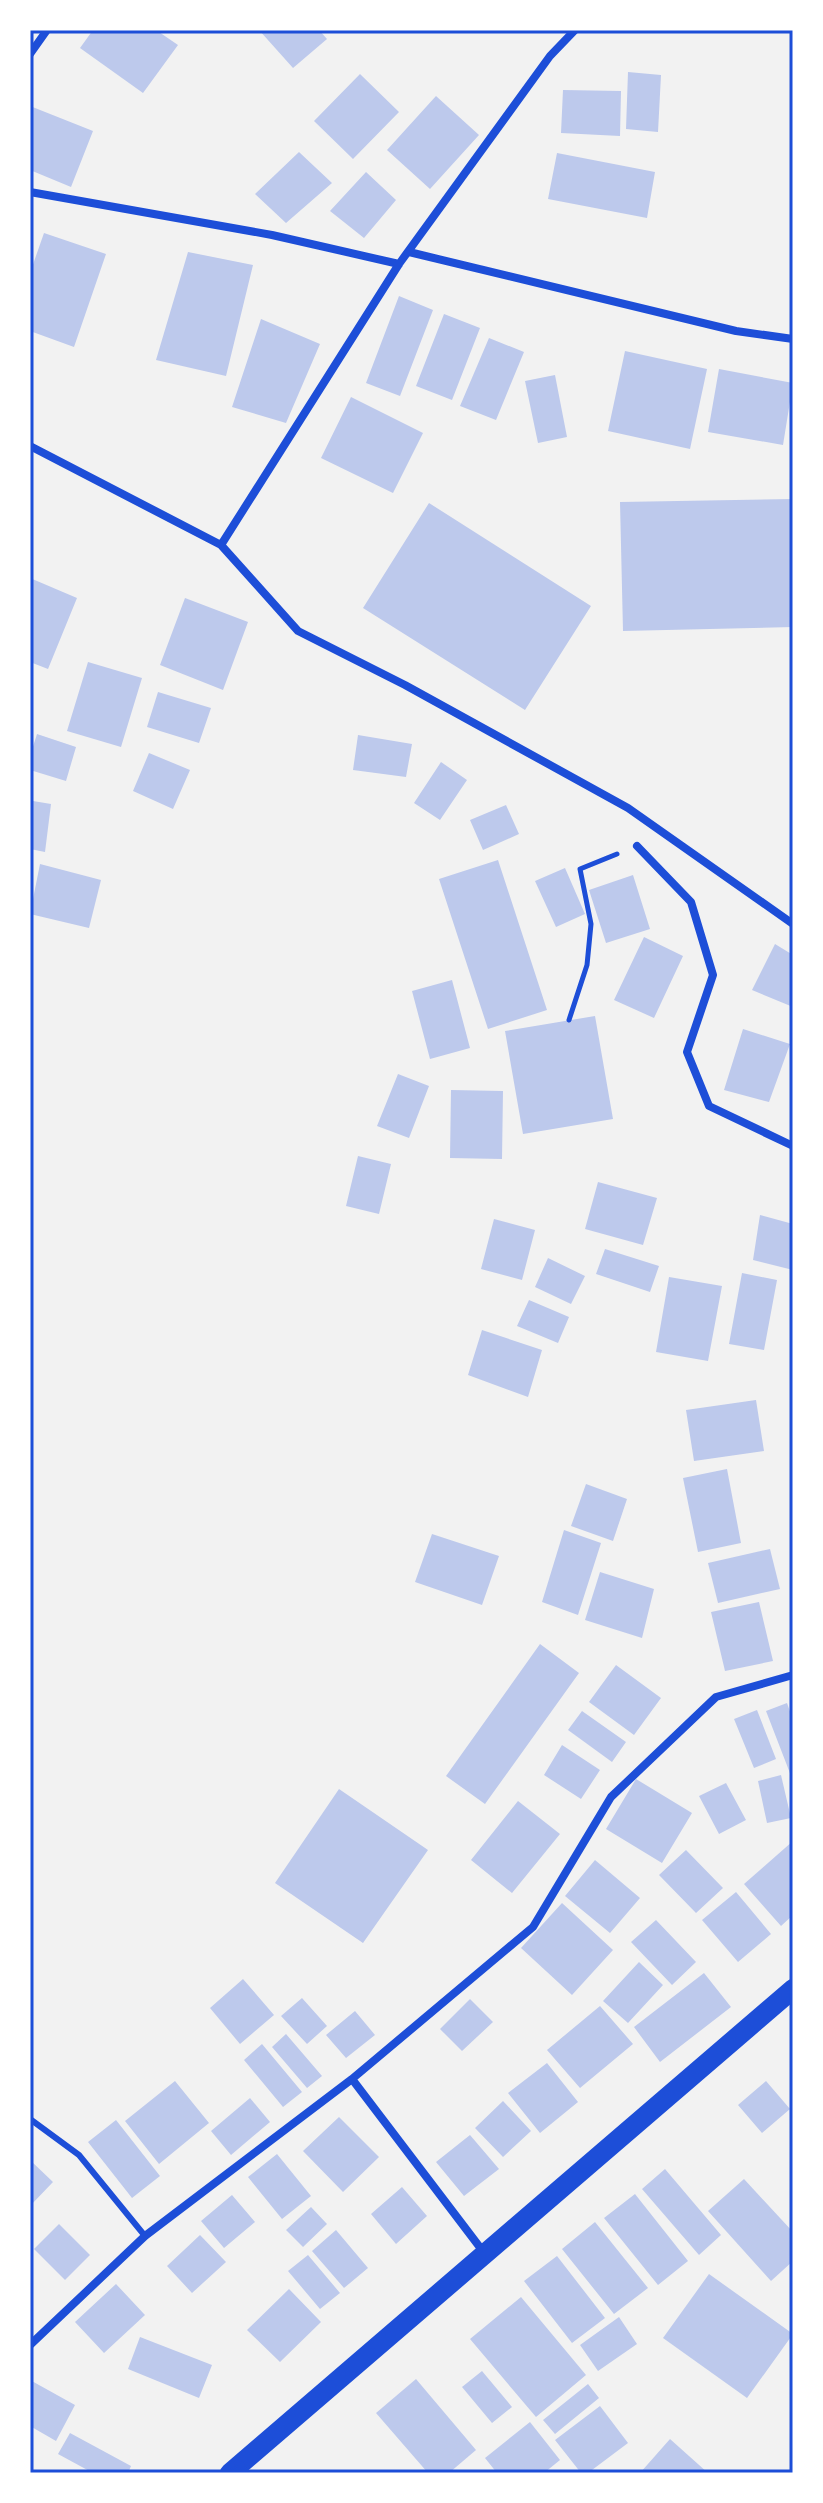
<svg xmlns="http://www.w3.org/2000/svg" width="823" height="2503" font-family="'Exo 2',sans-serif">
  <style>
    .building { fill: #bdc9ec }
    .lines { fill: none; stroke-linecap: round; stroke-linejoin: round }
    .path { stroke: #1d4ed8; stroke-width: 5 }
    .service { stroke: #1d4ed8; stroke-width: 6 }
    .minor { stroke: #1d4ed8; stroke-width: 8 }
    .primary { stroke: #1d4ed8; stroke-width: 20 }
    .neatline { fill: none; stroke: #1d4ed8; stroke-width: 3 }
  </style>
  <rect width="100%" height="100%" fill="#f2f2f2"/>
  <path class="building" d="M93 30H156L178 45 143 93 80 48Z
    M259 30H319L327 39 293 68Z
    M628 72 661 75 658 132 626 129Z
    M360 74 399 112 353 159 314 121Z
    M563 90 621 91 620 136 561 133Z
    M436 96 479 135 430 189 387 150Z
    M30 106 93 131 71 187 30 170Z
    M299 152 332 183 286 223 255 194Z
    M557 153 655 172 647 218 548 199Z
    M366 172 396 200 364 238 330 211Z
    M44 233 106 254 74 347 30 331V273Z
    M188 252 253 265 226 376 156 360Z
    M399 296 433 310 400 396 366 383Z
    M444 314 480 328 452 400 416 386Z
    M261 319 320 344 286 423 232 407Z
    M489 338 524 352 496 420 460 406Z
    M625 351 707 369 690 449 608 431Z
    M719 369 793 383 783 445 708 432Z
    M555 375 567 437 538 443 525 381Z
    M351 397 423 433 393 493 321 458Z
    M793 499V627L623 631 620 502Z
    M429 503 591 606 525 710 363 608Z
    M30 578 77 598 48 669 30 662Z
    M185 598 248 622 223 690 160 665Z
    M88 662 142 678 121 747 67 731Z
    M158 692 211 708 199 743 147 727Z
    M37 734 76 747 66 781 30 770V756Z
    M358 735 412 744 406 777 353 770Z
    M149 753 190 770 173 809 133 791Z
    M441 762 467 780 440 820 414 803Z
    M33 801 51 804 45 852 30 849Z
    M506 805 519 834 483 850 470 820Z
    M498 860 547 1010 488 1029 439 879Z
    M40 864 101 880 89 928 30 914Z
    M565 868 585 914 556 927 535 881Z
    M633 875 650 929 606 943 589 890Z
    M644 937 683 956 654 1018 614 1000Z
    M775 944 793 955V1007L752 990Z
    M452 980 470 1048 430 1059 412 991Z
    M595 1016 613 1119 523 1134 505 1031Z
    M743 1029 790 1044 769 1102 724 1090Z
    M398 1074 429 1086 409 1138 377 1126Z
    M451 1090 503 1091 502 1159 450 1158Z
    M358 1156 391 1164 379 1214 346 1206Z
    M598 1182 657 1198 643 1245 585 1229Z
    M760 1215 793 1224V1270L753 1260Z
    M494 1219 535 1230 522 1280 481 1269Z
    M605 1249 659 1266 650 1292 596 1274Z
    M548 1258 585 1276 571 1304 535 1287Z
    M742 1273 777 1280 764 1350 729 1344Z
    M669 1277 722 1286 708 1361 656 1352Z
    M529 1300 569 1317 558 1343 517 1326Z
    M482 1330 542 1350 528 1397 468 1375Z
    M756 1400 764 1451 694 1461 686 1410Z
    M727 1469 741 1543 698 1552 683 1478Z
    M586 1484 627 1499 613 1541 571 1526Z
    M564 1530 601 1543 578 1615 542 1602Z
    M432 1534 499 1556 482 1605 415 1582Z
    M770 1549 780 1589 718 1603 708 1563Z
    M600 1572 654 1589 642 1638 585 1620Z
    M759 1602 773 1661 725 1671 711 1612Z
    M540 1644 579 1673 485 1804 446 1776Z
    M616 1665 661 1698 634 1735 589 1702Z
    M787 1703 793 1720V1781L766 1711Z
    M757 1710 776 1759 754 1768 734 1719Z
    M582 1711 626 1742 612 1762 568 1730Z
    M562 1745 600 1770 581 1799 544 1775Z
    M781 1775 791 1818 767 1823 758 1781Z
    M636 1779 692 1813 662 1863 606 1829Z
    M726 1783 746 1820 719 1834 699 1796Z
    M339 1789 428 1850 363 1943 275 1883Z
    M518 1801 560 1834 512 1893 471 1860Z
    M793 1841V1915L781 1926 744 1884Z
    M686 1850 723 1888 696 1913 659 1875Z
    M595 1860 640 1898 610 1933 565 1896Z
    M736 1892 771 1934 738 1962 702 1920Z
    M562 1903 613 1950 572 1995 521 1948Z
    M656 1920 696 1962 672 1985 631 1942Z
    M639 1962 663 1985 628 2023 603 2001Z
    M704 1973 731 2007 660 2062 634 2027Z
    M243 1979 274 2015 240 2044 210 2008Z
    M302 1998 327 2026 307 2044 281 2016Z
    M470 1999 493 2022 462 2051 440 2029Z
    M600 2006 633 2044 580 2088 547 2050Z
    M355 2011 375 2035 346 2058 326 2035Z
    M286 2034 322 2076 307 2088 272 2047Z
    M262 2044 302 2092 283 2107 244 2060Z
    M547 2063 578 2102 540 2133 508 2093Z
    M175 2081 209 2123 159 2164 125 2121Z
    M766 2081 790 2109 762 2133 738 2105Z
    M250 2098 270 2122 231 2155 211 2131Z
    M503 2101 531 2131 503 2157 475 2128Z
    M339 2117 379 2157 343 2192 303 2151Z
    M116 2120 160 2176 132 2198 88 2142Z
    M470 2135 499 2169 464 2196 436 2162Z
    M277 2154 311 2196 282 2219 248 2177Z
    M30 2160 53 2182 30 2206Z
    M665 2169 721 2235 699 2255 642 2189Z
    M744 2179 793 2232V2261L771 2281 708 2211Z
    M402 2187 427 2216 396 2244 371 2214Z
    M635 2194 688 2261 658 2285 604 2218Z
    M232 2195 255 2222 224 2248 201 2221Z
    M311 2207 327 2224 303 2247 286 2230Z
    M595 2222 648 2288 614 2314 562 2249Z
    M59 2224 90 2255 65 2280 34 2249Z
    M336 2230 368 2268 344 2288 312 2251Z
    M200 2235 226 2262 192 2293 167 2266Z
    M308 2255 340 2293 320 2309 288 2271Z
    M557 2256 605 2318 572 2343 524 2281Z
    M709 2274 793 2334 747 2398 663 2338Z
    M116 2284 145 2315 104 2353 75 2322Z
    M289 2289 321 2322 280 2362 247 2330Z
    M521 2297 586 2375 536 2417 470 2339Z
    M619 2317 637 2344 598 2371 580 2345Z
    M140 2337 212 2365 199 2398 128 2369Z
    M482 2371 512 2407 492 2423 462 2387Z
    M416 2379 476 2450 449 2473H428L376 2413Z
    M30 2380 75 2405 56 2441 30 2426Z
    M588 2384 599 2398 555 2434 543 2420Z
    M600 2406 628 2443 588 2473H581L555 2440Z
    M530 2422 560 2460 544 2473H497L485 2458Z
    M70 2433 131 2466 128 2473H93L58 2454Z
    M670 2439 708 2473H640Z"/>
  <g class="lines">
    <path class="path" d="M569 1020 587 965 591 924 580 869 617 854"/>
    <path class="service" d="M30 2119 79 2155 145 2236"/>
    <path class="minor" d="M30 54 47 30
      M30 192 272 235 399 264
      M409 252 736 331 793 339
      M30 446 221 545 298 631 405 685 628 808 793 924
      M221 545 399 264 550 56 575 30
      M637 846 691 902 713 975 687 1052 709 1106 793 1146
      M352 2079 485 2254
      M30 2345 145 2236 352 2079 533 1927 611 1797 716 1697 793 1675"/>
    <path class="primary" d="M230 2473 793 1989"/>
  </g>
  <rect width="823" height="2503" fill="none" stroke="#ffffff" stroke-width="64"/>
  <rect x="32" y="32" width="759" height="2439" class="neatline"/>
</svg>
